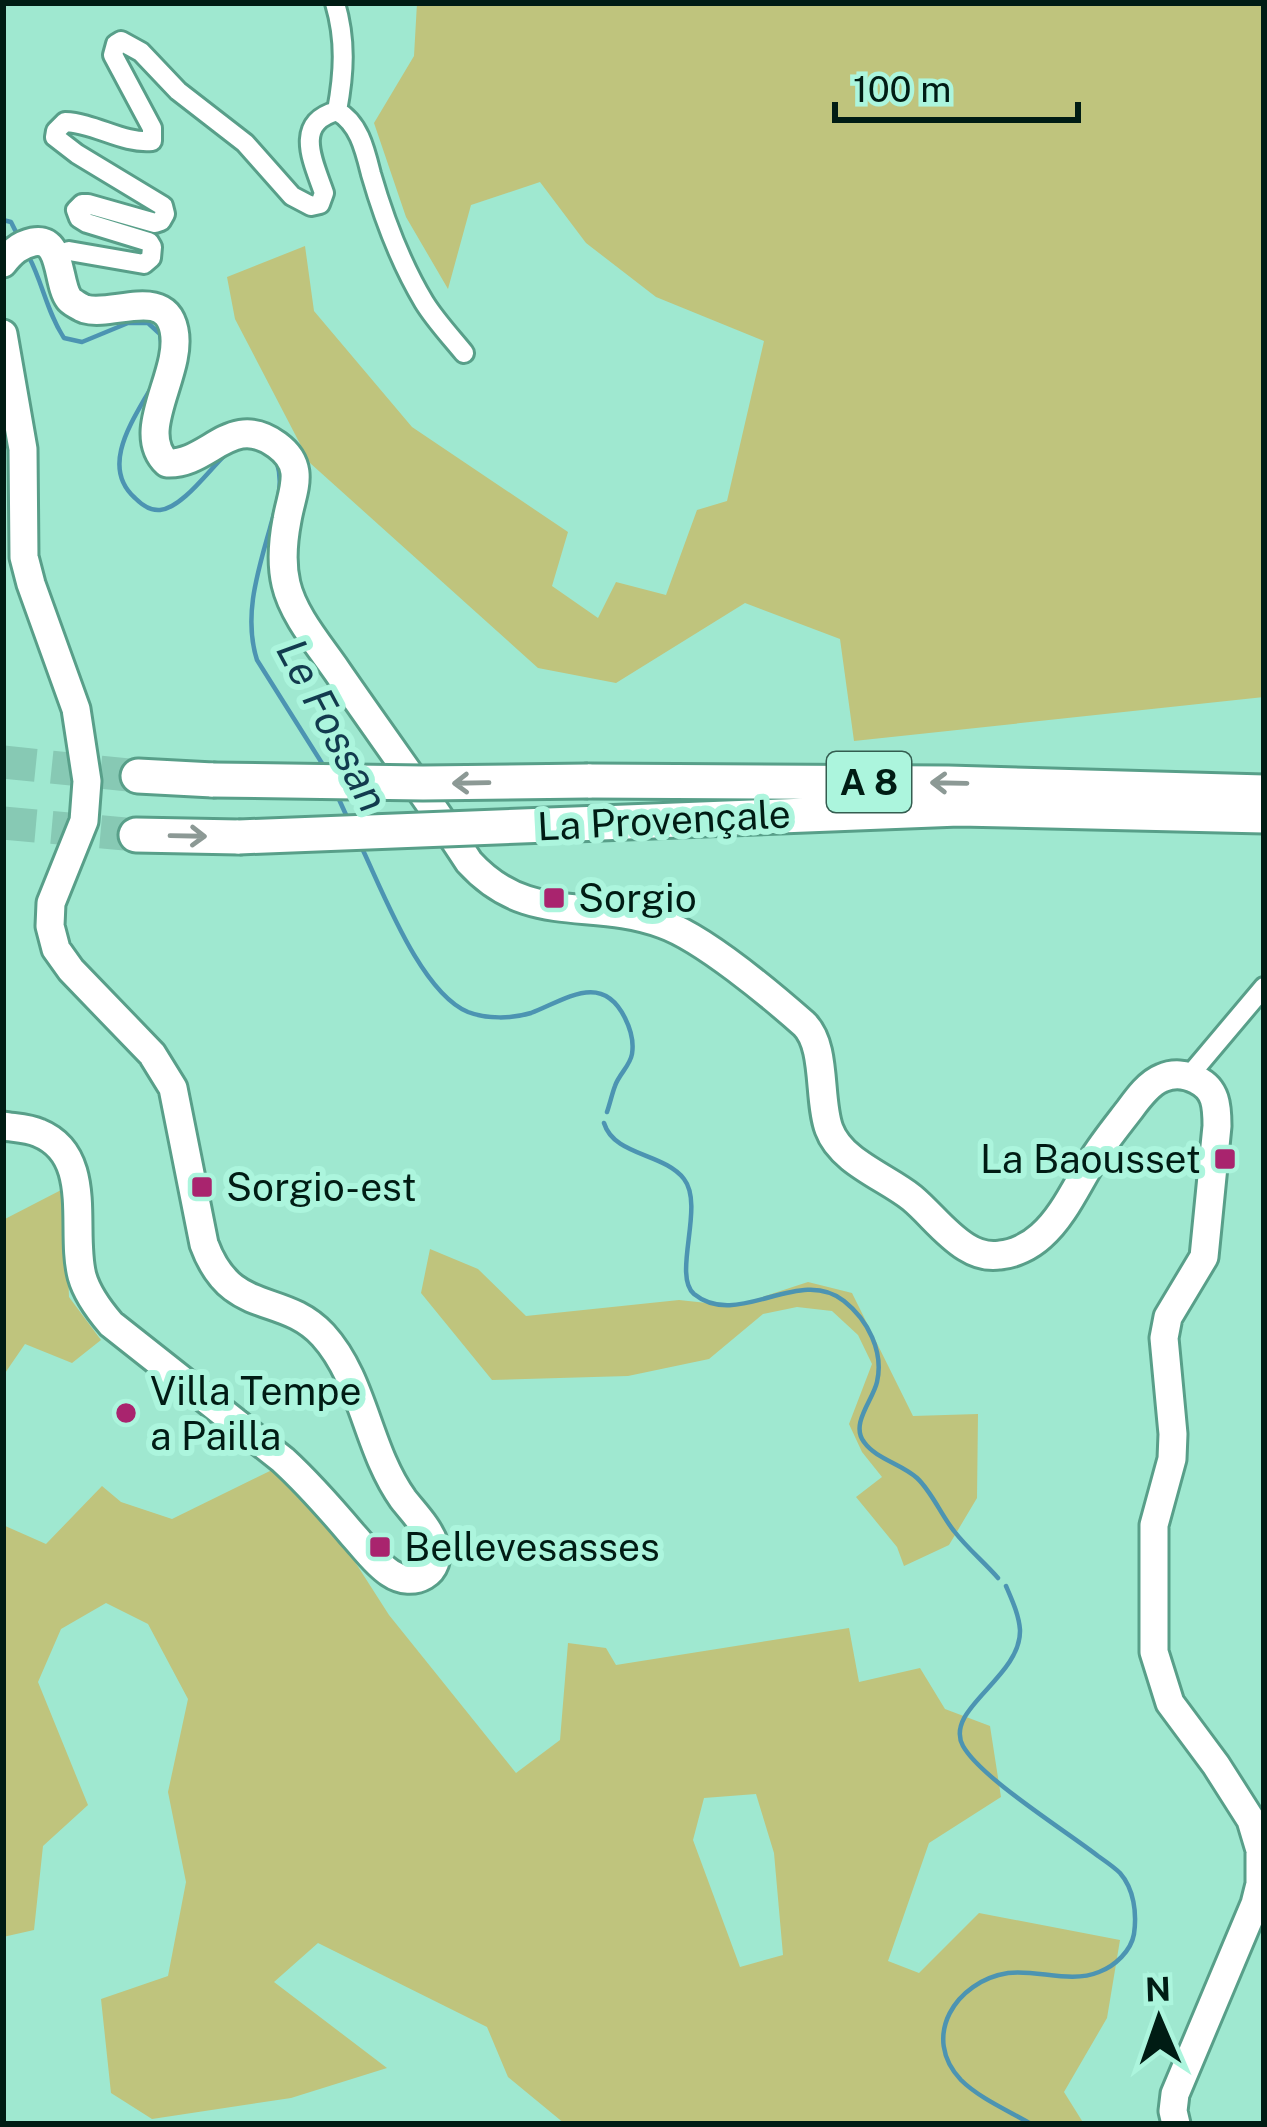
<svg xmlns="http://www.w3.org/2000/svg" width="1267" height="2127" font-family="'Public Sans',sans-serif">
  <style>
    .green { fill: #bfc47d; fill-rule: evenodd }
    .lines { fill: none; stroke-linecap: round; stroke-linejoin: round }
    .stream { stroke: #4c94b2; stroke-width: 4.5 }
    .highway-tunnel { stroke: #87c9b4; stroke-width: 33; stroke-dasharray: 33 16; stroke-linecap: butt }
    .street-casing { stroke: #589f89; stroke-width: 24 }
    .secondary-casing { stroke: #589f89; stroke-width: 33 }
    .highway-casing { stroke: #589f89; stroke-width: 39 }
    .street { stroke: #fff; stroke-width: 18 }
    .secondary { stroke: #fff; stroke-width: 27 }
    .highway { stroke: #fff; stroke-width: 33 }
    .highway-bridge-casing { stroke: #589f89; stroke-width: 39; stroke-linecap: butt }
    .highway-bridge { stroke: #fff; stroke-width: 33 }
    .oneway { stroke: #8c9995 }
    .poi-dot { fill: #a9246e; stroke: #acf5dd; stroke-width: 4.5 }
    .labels { text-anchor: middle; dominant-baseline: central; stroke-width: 12; stroke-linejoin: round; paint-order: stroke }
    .shield { fill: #acf5dd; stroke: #345d50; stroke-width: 3 }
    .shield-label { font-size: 36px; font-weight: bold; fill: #001c14 }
    .street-label { font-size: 39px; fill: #001c14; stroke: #acf5dd }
    .poi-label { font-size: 39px; fill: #001c14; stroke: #acf5dd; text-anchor: start }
    .water-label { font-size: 42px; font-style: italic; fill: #123b4e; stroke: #acf5dd }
  </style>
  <rect width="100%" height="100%" fill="#9fe8d0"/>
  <path class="green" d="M417 3H1264V697L854 741 840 639 745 603 616 683 538 668 310 463 235 319 227 277 305 246 314 311 412 427 568 532 552 586 598 618 616 582 666 595 697 510 727 501 764 341 656 297 586 243 540 182 471 205 448 289 406 217 374 123 414 56Z
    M65 1188 69 1297 101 1340 72 1363 25 1344 3 1376V1220Z
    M430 1249 478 1269 526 1316 679 1300 735 1306 808 1282 852 1293 913 1416 978 1414 977 1498 949 1545 904 1566 897 1547 856 1497 882 1477 862 1452 849 1424 872 1364 858 1335 832 1311 797 1307 763 1314 709 1359 628 1376 492 1380 421 1293Z
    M272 1470 348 1551 389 1615 516 1773 560 1740 568 1643 606 1648 616 1665 849 1628 859 1682 920 1668 945 1709 990 1726 1001 1797 929 1843 888 1961 919 1973 979 1913 1120 1940 1107 2018 1064 2092 1084 2124H565L508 2077 487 2027 318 1943 274 1982 387 2068 291 2098 152 2119 111 2093 101 1999 168 1976 186 1882 168 1792 188 1699 148 1624 106 1603 61 1629 38 1682 88 1805 43 1846 34 1930 3 1937V1525L46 1544 102 1486 121 1502 172 1519ZM756 1794 774 1853 783 1955 740 1967 693 1840 704 1798Z"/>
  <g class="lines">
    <path class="stream" d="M3 220 11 222 18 236
      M29 257C43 284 47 312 64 338L82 342 128 323H148L160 334 162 352
      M152 386C134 419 99 466 135 498 141 504 150 511 160 510 182 508 209 470 225 455
      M277 463C284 485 276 506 270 528 258 571 243 616 257 660L325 768
      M337 795 347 817
      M360 844C382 889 420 992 468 1012 486 1019 512 1019 531 1013 565 1000 602 971 625 1018 630 1028 634 1042 632 1054 630 1066 619 1074 615 1086 612 1094 610 1103 607 1112
      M604 1123C614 1156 664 1153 684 1179 705 1206 672 1275 694 1294 738 1330 799 1265 844 1301 868 1320 884 1352 877 1382 873 1400 850 1424 864 1442 876 1459 902 1464 917 1478 932 1492 941 1515 954 1531 967 1548 984 1562 998 1578
      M1006 1586C1012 1600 1019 1615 1020 1630 1021 1678 943 1709 963 1746 981 1778 1066 1831 1098 1856 1105 1861 1114 1867 1120 1873 1134 1889 1137 1913 1134 1934 1131 1951 1115 1966 1099 1972 1070 1984 1037 1969 1008 1973 956 1981 920 2037 961 2080 979 2098 1009 2111 1031 2124"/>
    <path class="highway-tunnel" d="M3 762 138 776
      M3 823 136 835"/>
    <g class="street-casing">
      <path id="street" d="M335 3C346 40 344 73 337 111
        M55 256 69 251 144 264 151 258 152 247 149 242 87 223 79 218 76 210 82 204H88L155 223 161 221 165 214 163 206 77 154 55 137 56 131 65 122C95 123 123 144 152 141V128L113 55 116 44 121 41 141 52 178 91 245 143 292 196 311 206 320 204 324 193C313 161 293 123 337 111 359 123 365 150 371 174 384 219 400 262 424 302 435 320 451 337 464 353
        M1189 1076 1264 987"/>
    </g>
    <g class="secondary-casing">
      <path id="secondary" d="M3 263C11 253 19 245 33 242 63 236 57 284 69 299 71 302 82 308 85 309 113 317 165 286 174 330 183 373 133 431 167 463 209 465 231 411 277 445 307 467 292 490 287 520 283 541 281 563 286 584 293 615 320 646 337 671 381 735 427 797 469 862 528 927 590 897 663 924 703 938 771 995 804 1024 827 1046 818 1100 829 1129 841 1162 886 1177 912 1198 930 1213 945 1234 966 1247 977 1254 987 1257 1000 1255 1014 1254 1030 1246 1041 1236 1063 1217 1077 1185 1092 1161 1103 1143 1117 1126 1130 1109 1138 1098 1149 1083 1162 1078 1173 1073 1186 1074 1197 1080 1216 1089 1217 1106 1217 1126L1204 1257 1168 1317 1164 1338 1173 1434 1172 1459 1154 1525V1652L1170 1703 1216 1765 1251 1820 1260 1850V1884L1255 1904 1175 2094 1173 2111 1176 2124
        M3 334 23 449 24 557 31 584 76 709 87 781 84 821 51 903 50 926 56 949 71 970 152 1054 173 1088 204 1244C231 1318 282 1291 323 1335 364 1380 367 1449 403 1499 413 1512 429 1528 434 1544 444 1573 413 1589 390 1573 375 1563 364 1547 352 1534 330 1508 308 1483 283 1460L111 1324C99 1310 87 1294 82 1276 70 1230 95 1156 39 1133 28 1128 15 1128 3 1126"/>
    </g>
    <g class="highway-casing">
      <path id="highway" d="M138 776 213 780
        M588 781 948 783 1264 792
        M601 823 959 809 1264 816
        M136 835 239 837"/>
    </g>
    <use href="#street" class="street"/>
    <use href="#secondary" class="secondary"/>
    <use href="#highway" class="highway"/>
    <g class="highway-bridge-casing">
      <path id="highway-bridge" d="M213 780 423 783 588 781
        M239 837 601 823"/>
    </g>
    <use href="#highway-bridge" class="highway-bridge"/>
  </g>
  <defs><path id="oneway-shaft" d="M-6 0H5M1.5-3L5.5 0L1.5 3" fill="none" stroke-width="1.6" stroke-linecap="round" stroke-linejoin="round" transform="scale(3)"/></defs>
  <g class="oneway">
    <use href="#oneway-shaft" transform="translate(471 783) rotate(179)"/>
    <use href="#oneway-shaft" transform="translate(949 783) rotate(-179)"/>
    <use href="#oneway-shaft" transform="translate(188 836) rotate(1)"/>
  </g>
  <g class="poi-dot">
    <rect x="542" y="886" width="24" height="24" rx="6"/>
    <rect x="1213" y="1147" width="24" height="24" rx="6"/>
    <rect x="190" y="1175" width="24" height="24" rx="6"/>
    <circle cx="126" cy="1413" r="12"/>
    <rect x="368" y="1535" width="24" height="24" rx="6"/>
  </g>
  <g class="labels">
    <rect class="shield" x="827" y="752" width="84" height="60" rx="9"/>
    <g class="shield-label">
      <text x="869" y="782">A 8</text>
    </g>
    <g class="street-label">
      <text transform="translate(664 820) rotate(-3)">La Provençale</text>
    </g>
    <g class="poi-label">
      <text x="578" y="898">Sorgio</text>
      <text x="1201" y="1159" text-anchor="end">La Baousset</text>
      <text x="226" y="1187">Sorgio-est</text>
      <text x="150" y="1391">Villa Tempe<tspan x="150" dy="45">a Pailla</tspan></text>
      <text x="404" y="1547">Bellevesasses</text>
    </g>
    <g class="water-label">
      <text transform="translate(333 725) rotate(62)">Le Fossan</text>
    </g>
  </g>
  <rect width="1267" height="2127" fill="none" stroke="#001c14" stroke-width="12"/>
  <g transform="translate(1159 2019) rotate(358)" stroke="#acf5dd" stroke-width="9" paint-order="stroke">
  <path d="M0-9L21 45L0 30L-21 45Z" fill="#001c14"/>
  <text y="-18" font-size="33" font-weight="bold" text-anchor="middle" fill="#001c14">N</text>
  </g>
  <path d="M835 102v18h243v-18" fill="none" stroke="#001c14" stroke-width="6"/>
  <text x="853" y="102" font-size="36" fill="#001c14" stroke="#acf5dd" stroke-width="9" paint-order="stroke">100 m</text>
</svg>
